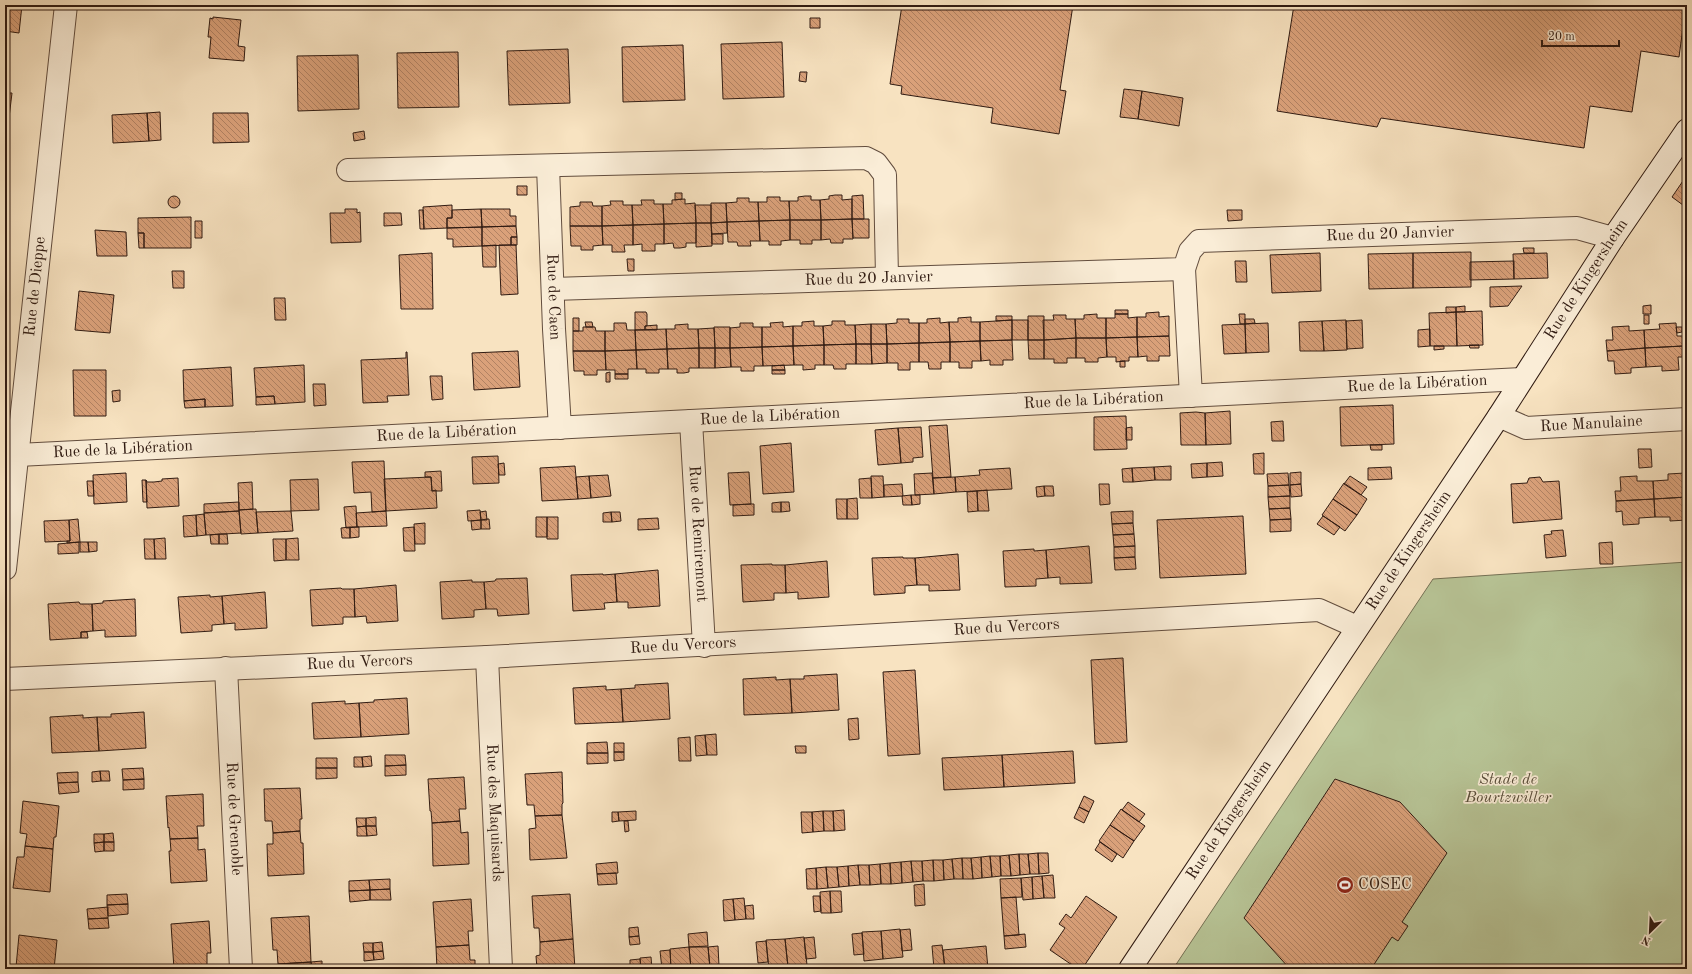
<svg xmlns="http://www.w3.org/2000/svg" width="1692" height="974" font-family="'Old Standard TT',serif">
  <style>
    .park { fill: #b8c597; stroke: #747054 }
    .building { fill: url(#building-back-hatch); stroke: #301b12 }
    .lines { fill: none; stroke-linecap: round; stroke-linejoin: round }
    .street-casing { stroke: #624d3e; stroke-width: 24 }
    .secondary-casing { stroke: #301b12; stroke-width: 24 }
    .street { stroke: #faedd7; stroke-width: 22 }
    .secondary { stroke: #faedd7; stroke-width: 22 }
    .labels { text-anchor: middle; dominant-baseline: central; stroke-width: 3.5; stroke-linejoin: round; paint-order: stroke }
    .street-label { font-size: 16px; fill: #301b12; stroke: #faedd7 }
    .park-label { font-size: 16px; font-style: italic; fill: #594e3a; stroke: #faedd7 }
    .poi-label { font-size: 16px; fill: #301b12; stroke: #faedd7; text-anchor: start }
  </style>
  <defs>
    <pattern id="building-back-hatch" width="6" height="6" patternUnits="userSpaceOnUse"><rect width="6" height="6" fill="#daa17a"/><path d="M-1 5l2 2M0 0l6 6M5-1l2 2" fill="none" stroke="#b18263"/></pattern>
  </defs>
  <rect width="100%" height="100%" fill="#f8e3c1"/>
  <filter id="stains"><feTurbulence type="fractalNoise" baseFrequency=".005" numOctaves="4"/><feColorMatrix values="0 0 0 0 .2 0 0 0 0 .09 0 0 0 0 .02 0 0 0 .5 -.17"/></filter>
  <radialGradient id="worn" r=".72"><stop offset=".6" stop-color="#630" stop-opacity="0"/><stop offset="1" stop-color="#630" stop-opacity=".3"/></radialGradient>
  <path class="park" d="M1687 562V969H1173L1433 579Z"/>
  <path class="building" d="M5 5H22L19 33 5 31Z
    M902 5H1073L1060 90 1066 91 1059 134 991 123 993 108 901 94 902 86 890 84Z
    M1294 5H1686L1679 57 1641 51 1632 112 1590 106 1584 148 1381 118 1377 127 1277 111Z
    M213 17 241 20 238 46 245 47 244 61 209 58 211 37H208L210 18 213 19Z
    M810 18H820V28H810Z
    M782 42 784 97 723 99 721 44Z
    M683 45 685 100 623 102 622 47Z
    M568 49 570 103 509 105 507 51Z
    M458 52 459 107 398 108 397 53Z
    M358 55 359 109 298 111 297 56Z
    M800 72H807L806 82 799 81Z
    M1124 89 1142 91 1138 119 1120 117Z
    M1142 91 1183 98 1179 126 1138 119Z
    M5 93H12L8 126 5 125Z
    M160 112 161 140 149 141 147 113Z
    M147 113 149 141 113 143 112 115Z
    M213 113H248L249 142 213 143Z
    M5 125 8 126 5 155Z
    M364 131 365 139 354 141 353 133Z
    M1687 175V208L1672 197Z
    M517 186H527V195H517Z
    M675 193H682V199L675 200Z
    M835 195H842V200L852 199V219L821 220 820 200 829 199V196Z
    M863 195 864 219H852V196Z
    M805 196H811V200H820L821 220H790L789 201H798V197Z
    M168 202a6 6 0 1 1 12 0a6 6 0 1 1-12 0Z
    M767 197H780V201H789L790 220 759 221 758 202H767Z
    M737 198H749V202H758L759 221 727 222 726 203 737 202Z
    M685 199V204L695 203 696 223 664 224 663 204H672V200Z
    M641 200H654V204H663L664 224 633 225 632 205H642Z
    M610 201H623V205H632L633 225 602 226V206L611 205Z
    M580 202H592L593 206H602V226H570V207L580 206Z
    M711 203H726L727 222 711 223Z
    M452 205V218H447V228L424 229 423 207Z
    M695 205H711V223H696Z
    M345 209H357V213L360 212 361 242 331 243 330 213H345Z
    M481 209H510V216H516V226L482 227Z
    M481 209 482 227 447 228V218H452V210Z
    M419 210H423L424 229H420Z
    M1227 210H1242V220L1228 221Z
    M384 213H401L402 225 384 226Z
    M191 217V248H144V233H138V218Z
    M852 219 853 239H843V243H831L830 239 821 240V220Z
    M852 219H869V238H853Z
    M790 220V240L781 241V245H769V241H760L759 221Z
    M790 220H821V240H812V244H800V240H790Z
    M195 221H202V238H195Z
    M759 221 760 241H750L751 246H738L737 242H728L727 222Z
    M727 222V233L712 234 711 223Z
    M696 223V243H686V247L680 248H674L673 243 664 244V224Z
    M696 223H711L712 246 696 247Z
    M664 224V244H655V251H642V244L633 245V225Z
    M633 225V245H624L625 252H612V245H603L602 226Z
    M516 226 517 237H511V245L482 246V227Z
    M570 226H602L603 245 593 246V250H581V246H571Z
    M482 227V246L453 247V239H447V228Z
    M95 230 126 232 127 256H97Z
    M138 233H144V248H139Z
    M712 234H723V244H712Z
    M511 237H517V245H511Z
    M496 245V267H483L482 246Z
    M499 245H516L518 294 501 295Z
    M1523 248H1534V253H1524Z
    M1471 252V287L1413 288V253Z
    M432 253 433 309H401L399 255Z
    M1320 253 1321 291 1272 293 1270 255Z
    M1413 253V288L1369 289 1368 254Z
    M1547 253 1548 278 1514 279 1513 254Z
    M627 259H634V271H628Z
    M1235 261H1246L1247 282H1236Z
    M1514 261V279L1470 280V262Z
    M172 271H184V288H173Z
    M1522 286 1508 306 1490 307V287Z
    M79 291 114 295 110 333 75 330Z
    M274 298H285L286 320H275Z
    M1651 305V314H1643V306Z
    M1465 306V312H1456V307Z
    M1446 307H1456V312L1446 313Z
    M1115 310H1128V314H1115Z
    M1482 311 1483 345 1457 346 1456 312Z
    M635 312H646L647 314V326H645V330H635Z
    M1159 312V317L1169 316V336L1137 337V317H1146V313Z
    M1456 312 1457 346H1430L1429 313Z
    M1097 314V318H1106V338H1076L1075 319H1084V315Z
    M1115 314H1128V318L1137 317V337L1106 338V318H1115Z
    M1239 314H1245V324H1240Z
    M1053 315H1066V319H1075L1076 338 1044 340 1043 320H1054Z
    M1644 315H1649V324H1644Z
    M996 316H1012V320L996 321Z
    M1028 316H1044V340H1028Z
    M971 317V322H980V341L950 342 949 322H958V318Z
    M573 318H579V331H573Z
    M940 318V323L949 322 950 342 919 343V323H927V319Z
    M897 319H909V323H919V343L887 344 886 324 897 323Z
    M1245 319H1254L1255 323 1245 324Z
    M1012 320H1028V340H1012Z
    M1012 320V340L980 341V322Z
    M1346 320 1347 350 1324 351 1322 321Z
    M1362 320 1363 348 1347 349 1346 321Z
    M814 321V326H823L824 345 793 346V326H802V322Z
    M832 321H845V325H855L856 344 824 345 823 326 832 325Z
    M1322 321 1324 351H1300L1299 322Z
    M585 322H592L593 327H586Z
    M783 322V327L793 326V346L762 347V327H771L770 323Z
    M614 323H626L627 330H635L636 350 605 351V331H614Z
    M740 323H753V327H762V347L730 348V328L740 327Z
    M1268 323 1269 352 1246 353 1245 324Z
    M1676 323 1677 336H1683V346L1645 348 1644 330 1660 329 1659 324Z
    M688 324V329H698L699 348 667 349 666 329H675V325Z
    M871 324V344H856L855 325Z
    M871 324H886L887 344H871Z
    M1245 324 1246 353 1224 354 1222 325Z
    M657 325V330H645V326Z
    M1629 326V331L1644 330 1645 348 1607 351 1606 340H1613L1612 327Z
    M583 327H595L596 331H605V351H573V331H583Z
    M714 327H730V348H715Z
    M1676 327H1682V332L1677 333Z
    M714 328 715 348H699L698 329Z
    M666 329 667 349 636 350 635 330Z
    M1430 329V346L1418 347V330Z
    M1169 336 1170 356H1159V361H1147V356L1138 357 1137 337Z
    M1137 337 1138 357H1129V361H1125L1116 362V357H1107L1106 338Z
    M1076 338H1106L1107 357 1098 358V362H1085V358H1076Z
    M1076 338V358H1067V363H1054V359H1044V340Z
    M1012 340 1013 360H1003V365H990V360L981 361 980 341Z
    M1028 340H1044V359H1029Z
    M980 341 981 361H972V368H959V362H950V342Z
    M950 342V362H941V369H929L928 362H919V343Z
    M919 343V362H910V370H898V363H887V344Z
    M856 344H871L872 364H856Z
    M856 344V364H846V369H834L833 365H824V345Z
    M871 344H887V363L872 364Z
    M824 345V365H815V369L803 370V365H794L793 346Z
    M1469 345H1479V348H1470Z
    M793 346 794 365 763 366 762 347Z
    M1434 346H1444V349L1434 350Z
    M1683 346 1684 357H1678L1679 370 1662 371V366L1646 367 1645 348Z
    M762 347 763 366H754V371H741V367H731L730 348Z
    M699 348H715V368H699Z
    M699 348V368H689V372L684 373H677V369H668L667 349Z
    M715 348H730L731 367 715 368Z
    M1645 348 1646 367 1631 368V373L1615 374 1614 361H1608L1607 351Z
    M667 349 668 369H659V373H646V369H637L636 350Z
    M636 350 637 369H628V374H615V370H606L605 351Z
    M518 351 520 387 474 390 472 353Z
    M573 351H605L606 370H597V375H584V371H574Z
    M406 352H407L409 395 387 396 388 402 363 403 361 360 406 358Z
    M1120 361H1125V367H1120Z
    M304 365 305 402 275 404 274 396 256 397 254 368Z
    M784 365 785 370H772V366Z
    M231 367 233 406 205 407V399L184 401 183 370Z
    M73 370H106V416H74Z
    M772 370H785V374H772Z
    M610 372V382H606V373Z
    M615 374H628V379H615Z
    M430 376H442L443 399 432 400Z
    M313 384H325L326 405 314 406Z
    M120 390V401L113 402 112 391Z
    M274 396 275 404 256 405V397Z
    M205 399V407L185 408 184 401Z
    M1393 405 1394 444 1341 446 1340 407Z
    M1230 411 1231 444 1206 445 1205 413Z
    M1196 412 1205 413 1206 445H1181L1180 413Z
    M1126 416 1127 449 1094 450V417Z
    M1283 421 1284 441H1272L1271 422Z
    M947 425 951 477 933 478 929 426Z
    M921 427 923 457 913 458V462L901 463 898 428Z
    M1132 427V440H1126V428Z
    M898 428 901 463 878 465 875 430Z
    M791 443 794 492 763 494 760 446Z
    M1370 445H1382V450H1371Z
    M1638 449H1651L1652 467 1639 468Z
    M1264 453V474H1254L1253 454Z
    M498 456 499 483 473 484 472 457Z
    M384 461 386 511 372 512 371 492 354 493 352 462Z
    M1222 462 1223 476 1207 477V463Z
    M504 463 505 475H499L498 464Z
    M1207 463V477L1192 478 1191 464Z
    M575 466 578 499 542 501 540 468Z
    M1171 466V480H1155L1154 467Z
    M1154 467 1155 480 1133 482 1132 468Z
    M1391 467 1392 479 1368 480V468Z
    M1010 468 1012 489 956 492 955 477 980 475 979 470Z
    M1132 468 1133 482H1123L1122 469Z
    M441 471 442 491H432L431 477H425V472Z
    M749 472 751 504 730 505 728 473Z
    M1301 472V484L1290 485V473Z
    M126 473 127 502 94 504 93 475Z
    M932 473 934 494 915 495 914 474Z
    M1288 473 1289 485 1268 486 1267 474Z
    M1685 473 1687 497 1654 499 1653 481 1668 480V474Z
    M608 475 611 496 591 498 589 476Z
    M589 476 591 498 578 499 576 477Z
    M871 476H883L884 497 872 498Z
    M1350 476 1367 487 1361 495 1344 484Z
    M1637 476V481H1653L1654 499 1616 501 1615 491H1621L1620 477Z
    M431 477 432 491 436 490 437 508 386 511 384 479Z
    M955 477 956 492 934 494 933 478Z
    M1540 477 1543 482 1559 481 1562 519 1513 523 1511 484 1527 483 1529 478Z
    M178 478 179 506 147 508 146 480 147 482H154L162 481V479Z
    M871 478 872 498H860L859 479Z
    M318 479 319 510 291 511 290 480Z
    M142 480H146L147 502H143Z
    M87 481H93L94 496H88Z
    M252 482 253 509 239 510 238 483Z
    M1344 483 1367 499 1357 515 1333 499Z
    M902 484 903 496 884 497V485Z
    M1099 484H1109L1110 504 1100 505Z
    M1301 484 1302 496 1291 497 1290 485Z
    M1289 485 1290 496 1268 497V486Z
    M1044 486 1045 496 1037 497 1036 487Z
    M1044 486H1053L1054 496H1045Z
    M987 490 989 511H978L977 491Z
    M977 491 978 511 968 512 967 492Z
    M911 495 912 505H903L902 496Z
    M911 495H920V504L912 505Z
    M1290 496V508L1269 509 1268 497Z
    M1687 497V520L1670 521V517H1655L1654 499Z
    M857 498 858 519H847V499Z
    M836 499H847V519H837Z
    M1333 499 1357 515 1345 531 1322 515Z
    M1654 499 1655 517 1639 518V524L1623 525 1622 511 1616 512V501Z
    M239 502V511L204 513V504Z
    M781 502H789L790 511 781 512Z
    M781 502V512H772V503Z
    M751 504H754V515L733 516V505Z
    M356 506 357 527 346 528 344 507Z
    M1290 508 1291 519 1270 520 1269 509Z
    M256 509 258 533 241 534 239 510Z
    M480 510 481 520 468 521 467 511Z
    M239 511 241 533 206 535 204 513Z
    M291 511 293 531 258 533 256 512Z
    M386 511 387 526 357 527 356 513Z
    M486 511 487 520H481L480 512Z
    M1133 511V523L1112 524 1111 512Z
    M611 512H620L621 521 612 522Z
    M611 512 612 522H603V513Z
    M204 514 206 535 197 536 196 515Z
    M196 515 197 536 184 537 183 516Z
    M1243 516 1246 574 1160 578 1157 520Z
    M1323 516 1340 527 1334 535 1317 524Z
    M536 517H547V537H536Z
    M547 517H558V539H547Z
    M658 518 659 529 638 530V519Z
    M78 519 80 542 67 543V541H70L69 520Z
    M487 519H489L490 529H481V520Z
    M1291 519V531L1270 532V520Z
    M69 520 70 541 45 542 44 521Z
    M481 520V529L472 530 471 521Z
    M425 523V544H415L414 524Z
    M1133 523 1134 534 1113 535 1112 524Z
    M350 527V538H342L341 528Z
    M350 527H359V537L350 538Z
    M414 527 415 551H404L403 528Z
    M1563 530 1566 556 1546 558 1544 535 1552 534 1551 531Z
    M219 534V544H211L210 535Z
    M219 534H227L228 544H219Z
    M1134 534 1135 546 1114 547 1113 535Z
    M165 538 166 559H155L154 539Z
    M298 538 299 560H286V539Z
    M144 539H154L155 559H145Z
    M273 539H286V560L274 561Z
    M79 542V553L58 554V544Z
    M80 542H88L89 552H80Z
    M88 542H97V551L89 552Z
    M1612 542 1613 564H1600L1599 543Z
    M1089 546 1092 583 1060 584V577L1048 578 1046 550Z
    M1135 546V557L1114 558V547Z
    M1034 549V551L1046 550 1048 578 1036 579V586L1005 587 1003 551Z
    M958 554 960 590 929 591V585H917L915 558Z
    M903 557V558H915L917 585 905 586V593L874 595 872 558Z
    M1135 557 1136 569 1115 570 1114 558Z
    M827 561 829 597 798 599V592L786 593 785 565Z
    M772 564V565H785L786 593H774V600L743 602 741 565Z
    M658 570 660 606 628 608V602H617L615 574Z
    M603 574V575L615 574 617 602 604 603 605 609 573 611 571 575Z
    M527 578 529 614 498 616 497 609H486L484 582 495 581 496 579Z
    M472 580V582H484L486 609 474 610V617L442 619 440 582Z
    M396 585 398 621 367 623 366 616 355 617 354 589Z
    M341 588 342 589H354L355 617H343V624L312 626 310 590Z
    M265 592 267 628 235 630V623L224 624 222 596Z
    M210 595V597L222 596 224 624 212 625V631L181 633 178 597Z
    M135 599 136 636 105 637V630L93 631 92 604 103 603V601Z
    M79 602 80 604H92L93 631 81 632V638L50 640 48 604Z
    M81 632H87L88 638H81Z
    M1123 658 1127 742 1095 744 1091 660Z
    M915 670 920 754 888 756 883 672Z
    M837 674 839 710 792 713 790 679H804V676Z
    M776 677V680L790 679 792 713 744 715 743 679Z
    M668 683 670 719 623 722 621 689 635 688V685Z
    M606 686V690L621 689 623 722 575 724 573 688Z
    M407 698 409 734 361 737 359 703 374 702V700Z
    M345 701V704L359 703 361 737 314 739 312 703Z
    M144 712 146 748 99 751 97 717H111V714Z
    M83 715V718L97 717 99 751 52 753 50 717Z
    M858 718 859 739 849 740 848 719Z
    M716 734 717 755H707L705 735Z
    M705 735 707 755 696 756 695 736Z
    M690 737 691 761H679L678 738Z
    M607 742 608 753H587V743Z
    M614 743H624V752H614Z
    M795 746H806V753H796Z
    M1073 751 1075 783 1004 787 1002 755Z
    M614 752H624V760L614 761Z
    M587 753H608V763L587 764Z
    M385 755H405L406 765 385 766Z
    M1002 755 1004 787 944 790 942 758Z
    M371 756 372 766 363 767 362 757Z
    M354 757H362L363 767H354Z
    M316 758H337V768H316Z
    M406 765V775L385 776V766Z
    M143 768 144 779 123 780 122 769Z
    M316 768H337V778L316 779Z
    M100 771H109L110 781H101Z
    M100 771 101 781 92 782V772Z
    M78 772V782L58 783 57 773Z
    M562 772 563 803 562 804V815L535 816 534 805H527L525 774Z
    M464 777 466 809H459L460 821 432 823 431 811H430L428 779Z
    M144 779V789L123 790V780Z
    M1335 779 1400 802 1447 853 1402 922 1408 926 1398 941 1392 937 1371 969H1290L1244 918Z
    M78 782 79 792 59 794 58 783Z
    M300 788 302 819H300V831L273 833 272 821H265L264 789Z
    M203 794 204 826H197L198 838 170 839 169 827 168 828 166 796Z
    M1084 796 1094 801 1089 812 1079 807Z
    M23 801 59 806 56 837H54L53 849 25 846 27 834 20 833Z
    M1128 802 1145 814 1139 822 1122 810Z
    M1079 807 1089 812 1084 823 1074 818Z
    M1121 809 1145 826 1134 841 1110 825Z
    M844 810 845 830 834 831 833 811Z
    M636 811V820L619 821 618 812Z
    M823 811H833L834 831H824Z
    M823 811 824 831 813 832 812 812Z
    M612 812H618L619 821 612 822Z
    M801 812H812L813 832 802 833Z
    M562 815 567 858 530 860 529 829 536 828 535 816Z
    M376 817V826H366V818Z
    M356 818H366V826L357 827Z
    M460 821 461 833 468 832 469 864 433 866 432 823Z
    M624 821H628L629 831 625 832Z
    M1110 825 1134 841 1123 858 1099 841Z
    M366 826 367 836H357V827Z
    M366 826H376L377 835 367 836Z
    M300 831 301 843H303L304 874 268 876 267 844H273V833Z
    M113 833 114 842H104V834Z
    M94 834H104V842L94 843Z
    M198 838V850L205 849 207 881 171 883 169 851H171L170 839Z
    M104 842V851L95 852 94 843Z
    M104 842H114V851H104Z
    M1100 842 1117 854 1112 862 1095 850Z
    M25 846 53 849 50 892 13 888 17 857H24Z
    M1038 853 1039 874H1030L1028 854Z
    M1038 853H1048L1049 873 1039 874Z
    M1019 854 1020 875 1011 876 1009 855Z
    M1019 854H1028L1030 874 1020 875Z
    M1009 855 1011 876H1001L1000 856Z
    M990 856H1000L1001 876 992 877Z
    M990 856 992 877 982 878 981 857Z
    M981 857 982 878 973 879 971 858Z
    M962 858H971L973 879H963Z
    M962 858 963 879H954L952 859Z
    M952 859 954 879 944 880 943 860Z
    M933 860 934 881H923L922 861Z
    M933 860H943L944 880 934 881Z
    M911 861H922L923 881 913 882Z
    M911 861 913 882 902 883 901 862Z
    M617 862 618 873 597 874 596 864Z
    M901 862 902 883 891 884 890 863Z
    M890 863 891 884H881L880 864Z
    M880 864 881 884 870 885 869 865Z
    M858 865H869L870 885H860Z
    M858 865 860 885 849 886 848 866Z
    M848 866 849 886 839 887 837 867Z
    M826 867H837L839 887 828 888Z
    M826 867 828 888 817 889 816 868Z
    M816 868 817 889H807L806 869Z
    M616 873 617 884 598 885 597 874Z
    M1053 875 1055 898H1044L1042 876Z
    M1042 876 1044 898 1033 899 1032 877Z
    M1032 877 1033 899 1023 900 1021 878Z
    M1021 878 1022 897 1001 898 1000 879Z
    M390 879V889L370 890 369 880Z
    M369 880 370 890 349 891V881Z
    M924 884 925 905 915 906 914 885Z
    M390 889 391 900H370V890Z
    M370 890V900L350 902 349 891Z
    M830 891H841L842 912 831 913Z
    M830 891 831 913H821L820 892Z
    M127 894 128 904 107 905V895Z
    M570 894 573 939 540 942 539 928H534L532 896Z
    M813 896H820L821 911 814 912Z
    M1086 896 1117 917 1082 969H1078L1050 950 1065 928 1059 924 1066 914 1071 918Z
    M1016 897 1019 935 1004 936 1001 898Z
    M744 898 746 919 735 920 733 899Z
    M471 899 473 931H468L469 945 436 947 433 902Z
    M733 899 735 920 724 921 723 900Z
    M128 904V914L108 916 107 905Z
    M753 905 754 919H746L745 906Z
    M108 907V918L88 919 87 909Z
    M309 916 311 962 278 964 277 950H273L271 918Z
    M108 918 109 928 89 929 88 919Z
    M209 921 211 953H207V968L174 969 171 924Z
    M638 927 639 936 629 937V928Z
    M900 929 903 957 883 959 881 931Z
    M910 929 912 950 902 951 900 930Z
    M881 931 883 959 864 961 862 932Z
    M707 932 708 946 689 947 688 934Z
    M862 933 864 954 854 955 852 934Z
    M1025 934 1026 947 1005 949 1004 936Z
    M19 935 57 940 54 969H20V968L16 967Z
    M639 936 640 944 630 945 629 937Z
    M804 937 807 965 788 967 785 939Z
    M814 937 816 958 806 959 804 938Z
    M573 939 575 969H537L536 956 540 955V942Z
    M785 939 788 967 769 969 766 940Z
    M766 941 768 962 758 963 756 942Z
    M382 942 383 951 373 952V943Z
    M363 943H373V952H364Z
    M469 945 470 960H475V969H437L436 947Z
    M942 945 945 969H934L932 946Z
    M718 946 719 966 710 967 708 947Z
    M986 946 988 969H945L943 950Z
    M689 947 691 969H671L670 949Z
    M708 947 710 969H691L689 947Z
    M670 950 671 969H662L660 951Z
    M383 951 384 959 374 960 373 952Z
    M364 952H373L374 960 364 961Z
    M651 957 652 969H641L640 958Z
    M640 959 641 969H630V960Z
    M322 961V969H312L311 962Z
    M311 962 312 969H278V964Z"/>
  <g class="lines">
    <g class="street-casing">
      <g id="street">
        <path id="s1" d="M548 166 554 329 560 428"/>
        <path d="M348 170 866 158 876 163 885 175 887 278"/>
        <path d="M1184 269 1191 396"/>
        <path id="s2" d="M553 289 1184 269 1190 251 1199 241 1577 228 1613 238"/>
        <path id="s3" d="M1499 416 1526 428 1687 419"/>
        <path id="s4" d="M691 421 704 646"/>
        <path id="s5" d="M18 455 1522 379"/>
        <path id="s6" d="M5 569 66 5"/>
        <path id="s7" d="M487 657 501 969"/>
        <path id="s8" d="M226 668 241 969"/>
        <path id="s9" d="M5 679 487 657 1319 610 1357 627"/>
      </g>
    </g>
    <g class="secondary-casing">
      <g id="secondary">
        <path id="s10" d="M1130 969 1499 416 1613 238 1687 130"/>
      </g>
    </g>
    <use href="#street" class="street"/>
    <use href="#secondary" class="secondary"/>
  </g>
  <defs>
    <g id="stadium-disc" transform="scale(0.9)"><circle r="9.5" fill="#8f2418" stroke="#faedd7"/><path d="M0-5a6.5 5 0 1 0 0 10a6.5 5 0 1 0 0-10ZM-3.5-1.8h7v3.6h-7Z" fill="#fff"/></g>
  </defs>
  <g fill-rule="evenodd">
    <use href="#stadium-disc" x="1345" y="885"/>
  </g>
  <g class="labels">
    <g class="street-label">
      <text stroke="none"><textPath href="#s2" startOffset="855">Rue du 20 Janvier</textPath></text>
      <text stroke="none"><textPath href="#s2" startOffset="316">Rue du 20 Janvier</textPath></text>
      <text stroke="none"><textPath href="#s10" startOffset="827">Rue de Kingersheim</textPath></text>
      <text stroke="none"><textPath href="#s6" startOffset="284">Rue de Dieppe</textPath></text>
      <text stroke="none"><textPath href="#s1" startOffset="131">Rue de Caen</textPath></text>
      <text stroke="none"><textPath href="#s5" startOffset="1401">Rue de la Libération</textPath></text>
      <text stroke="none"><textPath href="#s5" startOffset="1077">Rue de la Libération</textPath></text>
      <text stroke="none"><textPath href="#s5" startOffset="753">Rue de la Libération</textPath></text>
      <text stroke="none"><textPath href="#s3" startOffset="95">Rue Manulaine</textPath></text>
      <text stroke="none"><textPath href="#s5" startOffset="429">Rue de la Libération</textPath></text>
      <text stroke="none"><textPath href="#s5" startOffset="105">Rue de la Libération</textPath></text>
      <text stroke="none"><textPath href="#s4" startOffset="113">Rue de Remiremont</textPath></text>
      <text stroke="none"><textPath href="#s10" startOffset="503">Rue de Kingersheim</textPath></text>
      <text stroke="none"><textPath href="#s9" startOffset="1003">Rue du Vercors</textPath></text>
      <text stroke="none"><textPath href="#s9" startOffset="679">Rue du Vercors</textPath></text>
      <text stroke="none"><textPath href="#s9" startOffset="355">Rue du Vercors</textPath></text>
      <text stroke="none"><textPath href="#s7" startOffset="156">Rue des Maquisards</textPath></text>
      <text stroke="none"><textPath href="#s8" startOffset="151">Rue de Grenoble</textPath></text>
      <text stroke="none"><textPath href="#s10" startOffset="179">Rue de Kingersheim</textPath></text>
    </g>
    <g class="park-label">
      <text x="1508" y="780">Stade de<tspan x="1508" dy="18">Bourtzwiller</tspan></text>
    </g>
    <g class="poi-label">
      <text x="1358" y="885">COSEC</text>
    </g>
  </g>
  <rect width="1692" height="974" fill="none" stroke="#f8e3c1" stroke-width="20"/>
  <rect x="6" y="6" width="1680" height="962" fill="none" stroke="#301b12" stroke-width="2"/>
  <rect x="10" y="10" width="1672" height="954" fill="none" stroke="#301b12"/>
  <g transform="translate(1650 932) rotate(204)" stroke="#faedd7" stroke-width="3" paint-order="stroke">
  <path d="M0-3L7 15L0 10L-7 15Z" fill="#301b12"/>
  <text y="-6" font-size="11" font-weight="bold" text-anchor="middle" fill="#301b12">N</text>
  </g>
  <path d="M1542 40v6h77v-6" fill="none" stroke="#301b12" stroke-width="2"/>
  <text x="1548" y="40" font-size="12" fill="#301b12" stroke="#faedd7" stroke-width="3" paint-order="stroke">20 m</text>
  <rect width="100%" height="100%" filter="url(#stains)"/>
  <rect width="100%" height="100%" fill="url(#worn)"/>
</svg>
